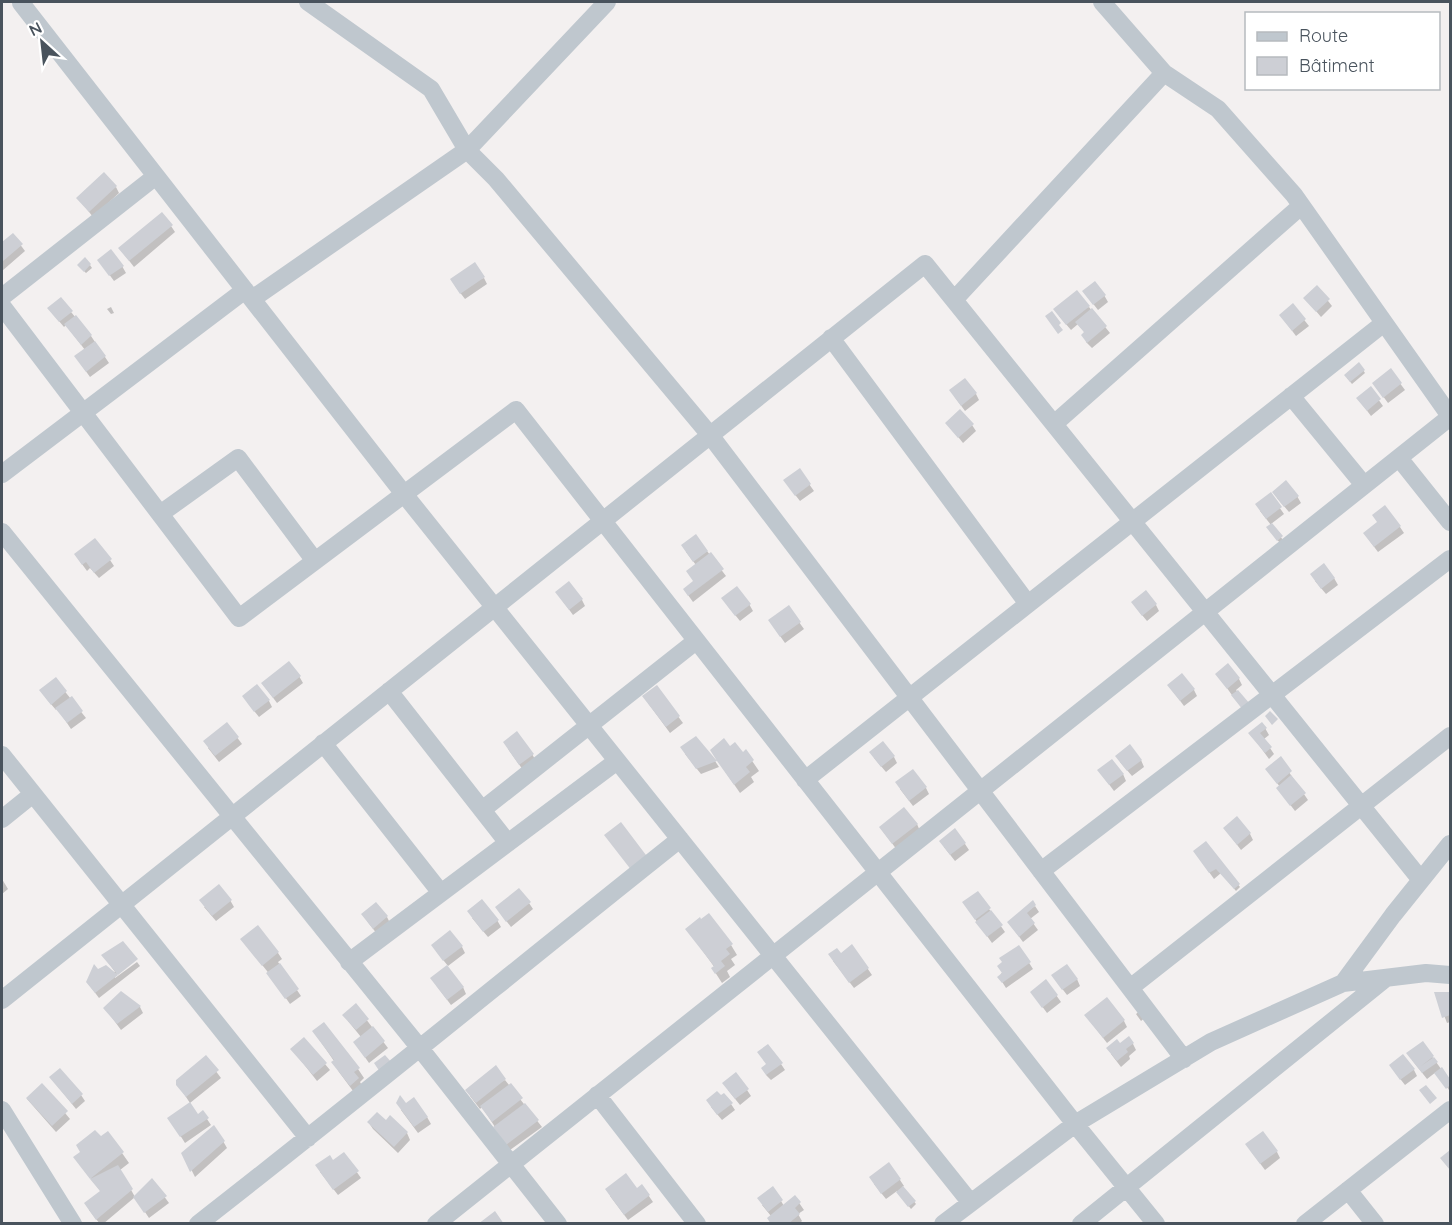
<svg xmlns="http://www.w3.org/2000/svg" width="1452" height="1225" font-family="Quicksand,sans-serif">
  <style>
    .shadow { fill: #0003 }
    .building { fill: #cdcfd5 }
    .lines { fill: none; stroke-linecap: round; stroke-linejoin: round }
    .minor { stroke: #bfc7ce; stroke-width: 18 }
  </style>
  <rect width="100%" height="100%" fill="#f3f0f0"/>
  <path class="shadow" d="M116 187 119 193 93 217 78 198Z
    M171 226 175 232 134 267 120 249Z
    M13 235 25 251 2 271V244Z
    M90 265 92 268 86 273 81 268Z
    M103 266H122L126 273 114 281Z
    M484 278 487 284 465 299 455 286Z
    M1317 287 1332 306 1321 317 1305 298Z
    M1084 292 1104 295 1108 302 1098 310Z
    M1293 306 1309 326 1296 336 1281 316Z
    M111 307 114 313 111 314 107 309Z
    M1089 307 1110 333 1092 348 1086 342 1085 333 1078 324 1071 330 1059 316Z
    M71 312 91 336 109 363 90 377 80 363 85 350 66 325 64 327 53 314Z
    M1363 370 1365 373 1352 384 1347 378Z
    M1390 370 1405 390 1388 403 1374 384Z
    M1370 388 1383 406 1371 416 1362 404Z
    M976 394 979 400 965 411 954 396Z
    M947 423 972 425 976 431 963 443Z
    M799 470 814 491 800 501 789 487Z
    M1270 494 1284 514 1271 524 1283 540 1280 543 1269 530 1271 525 1260 511Z
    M1297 496 1301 503 1289 512 1277 498Z
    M1378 523 1400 527 1404 533 1378 552 1369 540Z
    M707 551 726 576 693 602 688 595 694 582 696 565 686 552Z
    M79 560H110L114 566 99 578 90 568 87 571Z
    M1334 578 1338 585 1326 594 1315 581Z
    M557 593 582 600 585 606 573 615Z
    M749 604 753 611 740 621 727 605Z
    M1156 605 1159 611 1147 621 1137 609Z
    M788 607 804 629 785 643 773 626Z
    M1217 674 1239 679 1242 685 1236 690 1249 705 1234 698Z
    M299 676 303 683 277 703 262 683Z
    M55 679 86 718 71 729 57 708 56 710 45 697Z
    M1169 686 1194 690 1197 696 1184 706Z
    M656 687 683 723 670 733 648 703Z
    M269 701 272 707 259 717 247 702Z
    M227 724 242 744 219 762 208 748Z
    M1265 728 1269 735 1264 739 1274 754 1269 759 1250 733Z
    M730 748 743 754 746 752 759 771 751 777 754 782 740 793 718 761Z
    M508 749 532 754 536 761 523 770Z
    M685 754 715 761 719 767 701 774Z
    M894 757 897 763 886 772 874 758Z
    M1280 759 1308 800 1295 811 1282 794 1280 787 1271 775Z
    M1141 760 1144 767 1132 776 1120 762Z
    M1099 771 1123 774 1126 781 1114 791Z
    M926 788 929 794 913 806 900 789Z
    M917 824 920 831 897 850 880 827Z
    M1225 829 1250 834 1253 840 1241 850Z
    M965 844 969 850 955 861 944 847Z
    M1199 858 1221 864 1240 887 1236 891 1221 873 1214 879Z
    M2 879 8 889 2 894Z
    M230 900 234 907 216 921 204 907Z
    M529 903 533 909 511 927 501 914Z
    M1035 906 1039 912 1030 919 1038 930 1023 942 1009 923Z
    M968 909H989L1005 932 992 943Z
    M387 917 390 923 377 934 367 921Z
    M472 918 497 920 501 927 488 937Z
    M258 928 278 953 282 959 278 962 301 996 290 1004 267 971 242 940Z
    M687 929 731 945 737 955 731 959 735 965 727 971 730 977 722 983 713 969 715 968Z
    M852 946 872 975 854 988 833 961Z
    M462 947 465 953 448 966 436 951Z
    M1019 947 1033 969 1006 988 999 977Z
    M103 955 135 959 115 975V978L137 962 140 966 99 998 87 982 98 972H115Z
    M1077 979 1080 986 1067 995 1057 982Z
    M1046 981 1061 1002 1047 1013 1036 998Z
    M436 985 463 987 466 994 451 1005Z
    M121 993 140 1007 143 1013 121 1030 105 1008Z
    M1450 993V1022L1447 1023 1436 994Z
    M356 1006 388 1048 369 1063 355 1043 361 1037 348 1021Z
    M1142 1009 1147 1016 1141 1021 1136 1014Z
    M1090 1021H1124L1127 1027 1107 1043Z
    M314 1032 358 1069 364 1078 360 1082 364 1089 356 1095 339 1072 334 1061Z
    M304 1039 330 1070 317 1081 292 1049Z
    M1422 1043 1450 1081 1449 1090 1436 1072 1427 1079 1412 1060Z
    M1133 1044 1136 1050 1129 1056 1130 1059 1121 1067 1111 1054 1120 1045Z
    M206 1058 221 1078 190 1103 178 1085Z
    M781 1064 785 1070 771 1080 766 1075 767 1065Z
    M1414 1070 1417 1076 1405 1085 1394 1071Z
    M51 1078 81 1095 85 1101 76 1109Z
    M505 1080 542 1127 510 1150 482 1107 480 1109 470 1096Z
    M42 1085 70 1119 56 1132 27 1099Z
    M728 1090H747L751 1096 740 1105Z
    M731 1104 735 1110 722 1120 711 1107Z
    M405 1105 427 1117 431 1124 418 1133 401 1110Z
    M203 1113 211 1125 185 1143 173 1124Z
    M386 1122 407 1133 410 1140 398 1153 373 1129 369 1123Z
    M108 1133 129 1163 120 1170 135 1197 152 1180 169 1203 149 1218 135 1197 103 1224H100L89 1210 101 1192 75 1157Z
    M223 1141 227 1148 195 1177 183 1153Z
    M1250 1150 1277 1152 1280 1158 1265 1170Z
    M344 1154 361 1178 338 1195 320 1172Z
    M888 1164 900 1180 904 1186 902 1187 916 1204 911 1209 897 1191 886 1199 874 1184Z
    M642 1186 653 1202 628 1220 610 1196 637 1190Z
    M795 1197 804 1210 798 1214 802 1221 799 1224H772L771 1216 762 1205 781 1201 784 1206Z"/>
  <path class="building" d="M104 172 117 186 89 212 76 198Z
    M162 212 173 225 129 261 118 248Z
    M13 233 23 244 2 262V242Z
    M111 249 124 266 109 276 97 260Z
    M85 257 91 264 84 272 77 265Z
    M475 262 485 277 460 294 450 279Z
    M1095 281 1106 295 1093 305 1082 291Z
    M1317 285 1330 299 1316 312 1303 298Z
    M1077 290 1090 306 1066 325 1053 309Z
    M61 297 73 311 59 322 47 308Z
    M1293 303 1306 319 1292 331 1279 315Z
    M1092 308 1107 326 1087 343 1081 335 1084 332 1075 322Z
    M1052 311 1061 323 1059 325 1063 330 1058 334 1045 316Z
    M76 315 92 335 81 345 64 324Z
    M95 341 106 356 86 372 74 356Z
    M1359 362 1365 370 1350 382 1344 375Z
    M1391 368 1402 383 1383 398 1372 383Z
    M965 378 977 393 961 406 949 390Z
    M1371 386 1381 399 1367 411 1356 398Z
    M960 409 974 424 958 438 945 423Z
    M800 468 811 484 795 496 783 480Z
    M1286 480 1299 496 1284 507 1272 492Z
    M1271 492 1282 507 1266 519 1255 504Z
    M1385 505 1401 526 1374 547 1363 533 1377 522 1372 515Z
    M1272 523 1283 536 1277 541 1266 527Z
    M696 534 708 551 693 562 681 545Z
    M95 538 112 559 94 573 86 562 82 565 74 554Z
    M711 552 724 569 688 596 683 589 693 581 686 571Z
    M1324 563 1335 578 1321 589 1310 574Z
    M569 581 583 599 569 610 555 592Z
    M737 586 751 604 735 616 721 598Z
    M1146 590 1157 604 1142 616 1131 602Z
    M789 605 801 622 780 637 768 620Z
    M289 661 301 676 273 698 261 683Z
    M1228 663 1240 678 1227 689 1215 674Z
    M1182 673 1195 689 1180 701 1167 685Z
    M56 677 67 691 51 705 39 690Z
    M257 684 270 700 254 712 242 696Z
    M657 685 680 716 666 727 642 696Z
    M1238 690 1250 704 1243 710 1231 695Z
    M72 696 83 711 67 723 55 708Z
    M1270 711 1278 719 1272 725 1265 716Z
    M227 722 239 737 215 756 203 741Z
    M1262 722 1267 728 1260 733 1272 747 1265 753 1248 733Z
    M517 731 534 754 519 765 503 742Z
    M696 736 717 761 710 750 724 738 730 746 735 742 743 752 746 749 754 760 746 767 750 772 734 785 717 761 696 769 680 747Z
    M883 741 895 756 881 767 869 752Z
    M1130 744 1142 760 1127 771 1115 756Z
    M1281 756 1292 771 1277 784 1265 769Z
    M1112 759 1124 774 1109 785 1097 770Z
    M913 769 927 787 909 801 895 782Z
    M1291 775 1306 793 1290 806 1276 788Z
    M904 807 918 824 892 844 879 827Z
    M1237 816 1251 833 1237 845 1223 828Z
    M621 822 649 859 632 871 604 835Z
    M955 828 966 843 950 855 939 841Z
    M1206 841 1240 884 1234 889 1216 869 1209 873 1193 851Z
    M219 884 232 900 212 916 199 900Z
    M519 888 531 902 506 922 495 907Z
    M978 891 991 908 975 920 962 902Z
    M482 899 499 920 483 932 467 911Z
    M1033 900 1036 905 1027 913 1035 923 1019 937 1007 922Z
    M376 902 388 916 373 929 361 914Z
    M991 910 1003 925 987 937 975 922Z
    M709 913 733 944 726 949 730 954 721 961 725 966 715 974 711 968 714 966 685 929 700 917 701 919Z
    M258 925 279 952 262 966 240 939Z
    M450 930 463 946 443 961 431 945Z
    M123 941 138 959 118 975 101 955Z
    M852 944 869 968 849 983 828 954 837 948 841 953Z
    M1019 945 1031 962 1002 983 997 977 1002 973 997 966 1002 962 999 958Z
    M280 963 299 989 285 999 266 973Z
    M94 964 98 969 106 965 118 975 95 993 86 982Z
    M1067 964 1078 979 1062 990 1051 975Z
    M447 965 464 987 447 1000 430 978Z
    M1046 979 1058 995 1042 1008 1030 992Z
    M121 991 141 1006 117 1024 103 1008Z
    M1434 992H1450V1015L1442 1018Z
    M1107 997 1125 1020 1103 1038 1084 1015Z
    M356 1003 369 1019 356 1030 342 1015Z
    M324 1022 360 1068 354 1072 359 1078 350 1086 331 1062 334 1060 312 1031Z
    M373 1026 385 1041 365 1058 353 1042Z
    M1129 1036 1134 1043 1126 1049 1128 1052 1117 1061 1106 1048 1117 1039 1120 1043Z
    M304 1037 327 1063 313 1075 290 1049Z
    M1423 1041 1434 1056 1421 1066 1434 1057 1438 1062 1422 1073 1406 1053Z
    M768 1044 783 1063 766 1075 761 1068 766 1064 757 1052Z
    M1403 1054 1415 1069 1400 1080 1389 1065Z
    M206 1055 219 1070 186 1097 176 1085V1080Z
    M385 1055 392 1063 380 1072 374 1063Z
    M496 1065 506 1079 476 1103 465 1090Z
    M1442 1067 1450 1079V1085L1446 1089 1434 1073Z
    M60 1068 83 1094 72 1104 49 1077Z
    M736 1072 749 1089 735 1099 722 1083Z
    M42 1083 68 1111 52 1126 26 1098Z
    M511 1083 523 1098 492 1122 480 1106Z
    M1426 1085 1437 1098 1430 1104 1419 1090Z
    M717 1091 721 1095 724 1093 733 1103 717 1115 706 1100Z
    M400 1095 406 1103 414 1097 428 1117 414 1127 396 1103Z
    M190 1102 198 1114 203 1110 209 1118 180 1137 167 1118Z
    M525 1103 539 1120 506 1145 493 1127Z
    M377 1112 386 1120 390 1115 408 1132 394 1147 367 1122Z
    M214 1125 225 1141 190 1172 181 1153Z
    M95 1130 101 1136 108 1131 124 1152 90 1179 118 1165 133 1189 96 1220 84 1203 100 1191 90 1179 73 1157 80 1152 76 1145Z
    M1263 1131 1278 1151 1260 1164 1245 1144Z
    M1450 1150V1170L1440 1158Z
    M344 1152 359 1171 333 1190 315 1165 330 1155 333 1160Z
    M889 1162 901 1179 881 1194 869 1177Z
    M626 1173 637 1188 642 1184 650 1195 624 1215 605 1189Z
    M152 1178 167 1196 144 1213 133 1197Z
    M773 1186 783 1200 768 1212 757 1198Z
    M903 1186 916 1201 908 1207 896 1192Z
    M795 1195 801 1202 795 1208 800 1214 788 1224H771L767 1218Z
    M495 1211 504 1224H478Z"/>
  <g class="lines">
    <path class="minor" d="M308 2 431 89 467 150 496 179 710 435 1184 1059
      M1102 2 1164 73 1218 109 1294 195 1450 416
      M21 3 404 494 970 1202
      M2 297 156 176
      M252 299 467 150 607 2
      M954 300 1164 73
      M2 306 239 618 516 410 1075 1124 1156 1224
      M831 338 1028 604
      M1291 396 1364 485
      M1054 424 1301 206
      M1399 458 1450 522
      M2 474 245 290
      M160 514 238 458 315 561
      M2 532 419 1047 558 1224
      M389 691 508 843
      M323 743 441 893
      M2 755 308 1138
      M805 780 1384 323
      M482 810 696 641
      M2 819 33 794
      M1041 871 1450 559
      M349 962 617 761
      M1343 983 1393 915 1450 844
      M1130 988 1450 736
      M2 1000 925 264 1421 880
      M597 1095 697 1224
      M2 1110 73 1224
      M1348 1190 1375 1224
      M198 1224C360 1098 519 967 680 839
      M436 1224 1450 417
      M943 1224 1075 1124 1211 1042 1343 983 1426 973 1450 975
      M1081 1224 1386 978
      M1305 1224 1450 1110"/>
  </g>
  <rect width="1452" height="1225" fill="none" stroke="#49535d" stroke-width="6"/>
  <rect x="1245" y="12" width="195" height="78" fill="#ffffff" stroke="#b6babe" stroke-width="1.5"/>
  <rect x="1257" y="32" width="30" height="9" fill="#bfc7ce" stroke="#b6babe" stroke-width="1.5"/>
  <text x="1299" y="42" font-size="18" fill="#49535d">Route</text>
  <rect x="1257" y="57" width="30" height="18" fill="#cdcfd5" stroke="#b6babe" stroke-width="1.5"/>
  <text x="1299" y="72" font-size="18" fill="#49535d">Bâtiment</text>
  <g transform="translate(42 42) rotate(333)" stroke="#ffffff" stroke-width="4.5" paint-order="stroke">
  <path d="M0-4.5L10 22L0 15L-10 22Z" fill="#49535d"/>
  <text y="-9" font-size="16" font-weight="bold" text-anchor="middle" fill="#49535d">N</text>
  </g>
</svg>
